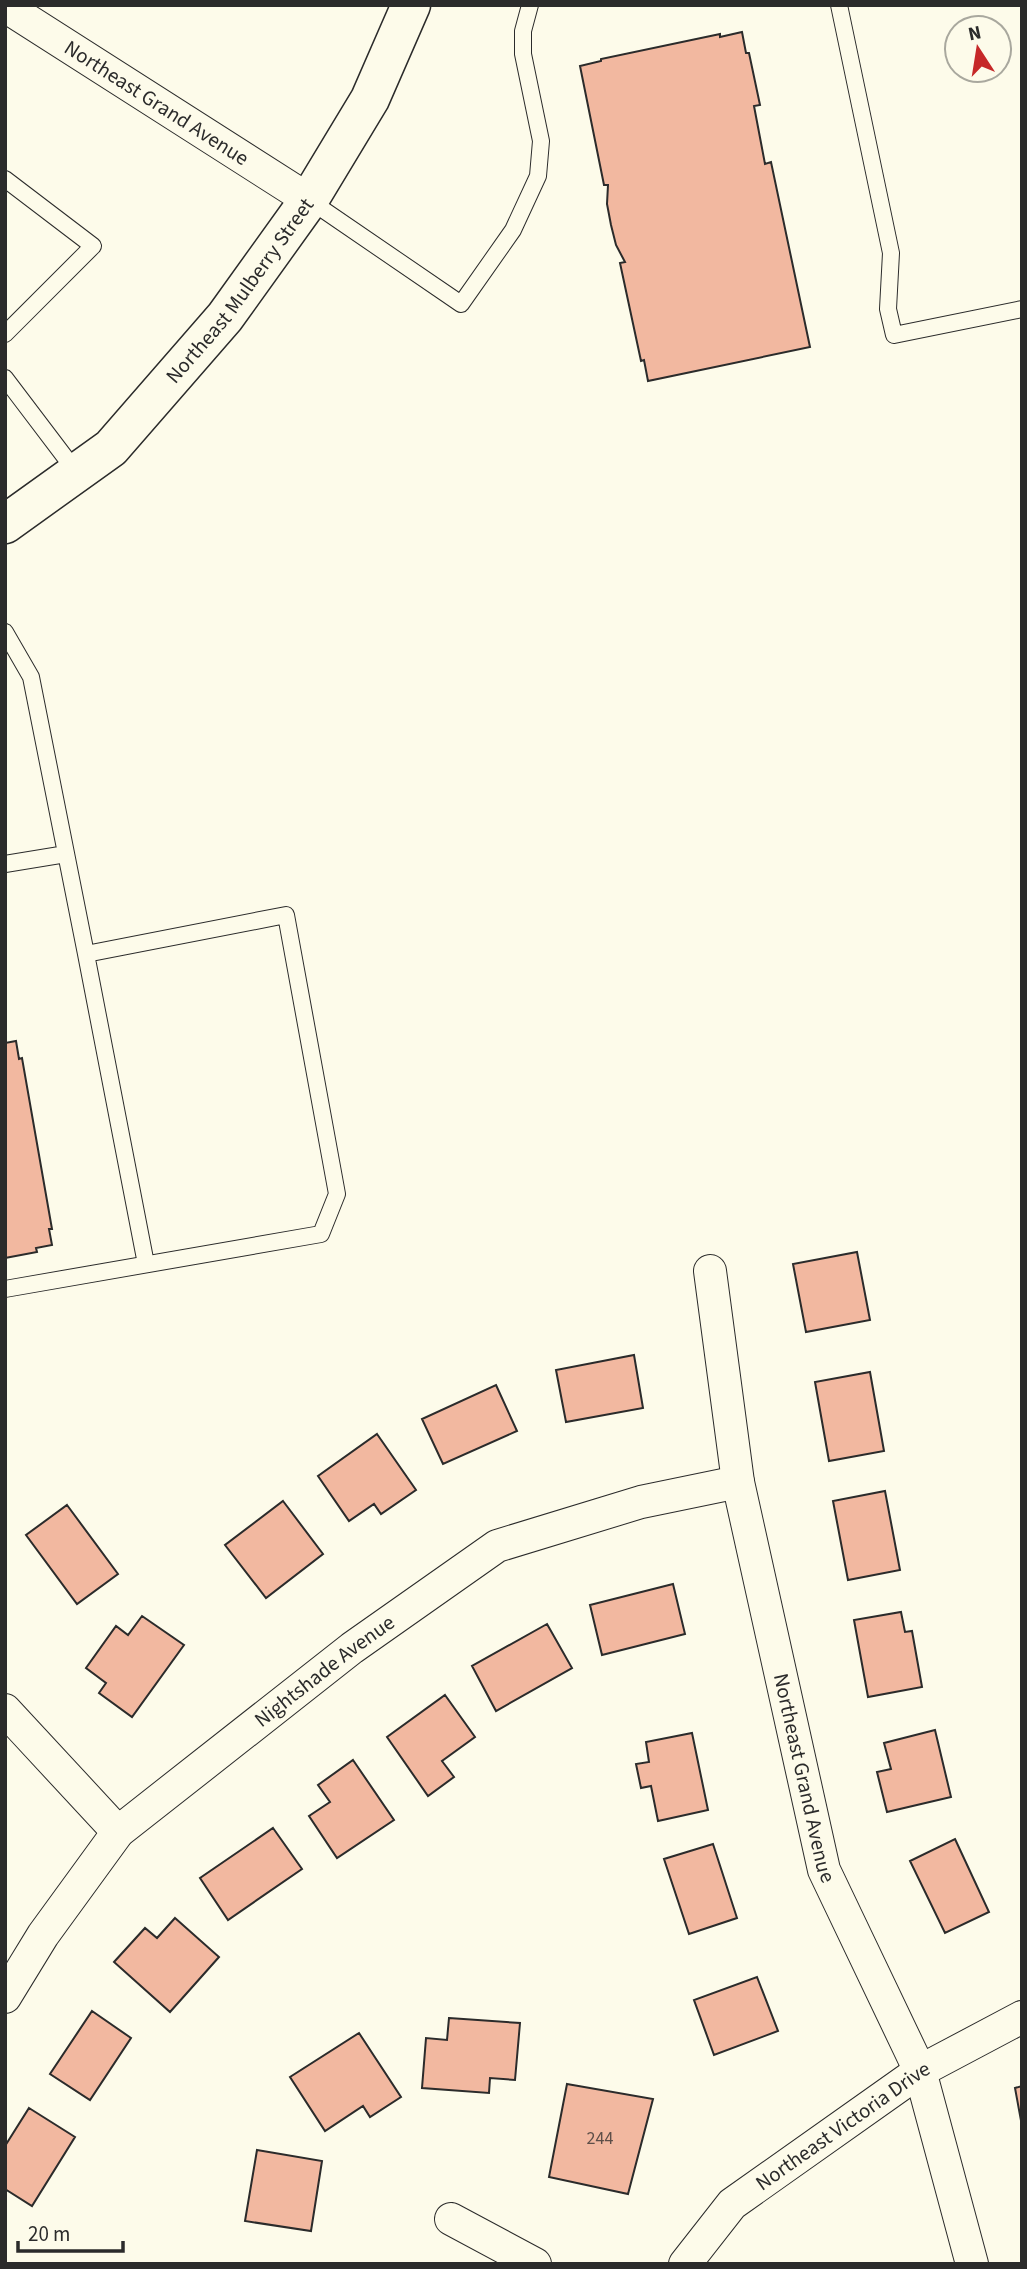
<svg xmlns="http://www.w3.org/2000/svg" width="1027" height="2269" font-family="'Source Sans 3',sans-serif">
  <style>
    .building { fill: #f2b8a0; stroke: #2b2b2b; stroke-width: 2 }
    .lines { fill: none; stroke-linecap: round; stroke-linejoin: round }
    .service-casing { stroke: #2b2b2b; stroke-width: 18 }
    .minor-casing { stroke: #2b2b2b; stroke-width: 34 }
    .tertiary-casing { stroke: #2b2b2b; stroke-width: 41 }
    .service { stroke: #fdfbea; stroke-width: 16 }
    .minor { stroke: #fdfbea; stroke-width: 32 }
    .tertiary { stroke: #fdfbea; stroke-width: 38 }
    .labels { text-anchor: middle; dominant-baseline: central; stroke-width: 5; stroke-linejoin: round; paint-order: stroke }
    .number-label { font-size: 18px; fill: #5d4e48 }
    .street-label { font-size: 21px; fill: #2b2b2b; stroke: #fdfbea }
  </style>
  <rect width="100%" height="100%" fill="#fdfbea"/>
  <path class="building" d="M742 32 746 53H749L760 105 754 106 765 164 771 162 810 347 648 381 644 360 641 361 620 263 625 262 616 245 611 225 607 204 608 185H604L580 66 601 61V59L720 34V37Z
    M16 1041 19 1059 22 1058 52 1229H49L52 1245 36 1248 37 1252 5 1258V1043Z
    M857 1252 870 1320 806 1332 793 1264Z
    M634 1355 643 1408 566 1422 556 1370Z
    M870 1372 884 1451 829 1461 815 1382Z
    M496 1385 517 1431 443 1464 422 1419Z
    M377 1434 416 1490 381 1514 374 1504 349 1521 318 1476Z
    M885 1491 900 1570 848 1580 833 1501Z
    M283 1501 323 1554 266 1598 225 1545Z
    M67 1505 118 1574 77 1604 26 1535Z
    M673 1584 685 1634 602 1655 590 1605Z
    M901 1612 905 1632 912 1631 922 1687 868 1697 854 1620Z
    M142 1616 184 1645 132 1717 99 1693 106 1683 86 1668 116 1626 128 1635Z
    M547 1624 572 1668 496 1711 472 1666Z
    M445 1695 475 1737 442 1761 454 1777 428 1796 387 1737Z
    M935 1730 951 1797 887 1812 877 1772 891 1769 884 1743Z
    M692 1733 708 1810 658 1821 651 1786 641 1788 636 1764 649 1762 646 1742Z
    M353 1760 394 1820 337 1858 309 1816 330 1802 318 1785Z
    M273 1828 302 1869 228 1920 200 1878Z
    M955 1839 989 1912 945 1933 910 1861Z
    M713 1844 737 1918 689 1934 664 1859Z
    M175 1918 219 1957 170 2012 114 1962 145 1928 157 1938Z
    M757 1977 778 2031 714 2055 694 2000Z
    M92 2011 131 2038 90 2100 50 2074Z
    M449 2018 520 2023 515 2080 490 2078 489 2093 422 2088 426 2038 447 2040Z
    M359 2033 401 2097 370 2117 363 2106 325 2131 290 2077Z
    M567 2084 653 2099 628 2194 549 2177Z
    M1022 2086V2126L1015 2088Z
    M29 2108 75 2137 32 2206 5 2189V2146Z
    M257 2150 322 2161 311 2231 245 2221Z"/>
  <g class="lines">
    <g class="service-casing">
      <path id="service" d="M839 5 891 253 888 309 894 335 1022 309
        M5 179 93 246 5 334
        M309 200 461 304 513 230 538 176 541 141 523 54V31L530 5
        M5 378 77 473
        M5 632 31 677 86 954 286 915 337 1194 321 1234 5 1289
        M5 864 66 854
        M86 954 146 1264"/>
    </g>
    <g class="minor-casing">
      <g id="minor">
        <path id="s1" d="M5 6 309 200"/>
        <path id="s2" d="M710 1271 738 1482 824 1870 920 2071 972 2264"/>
        <path d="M5 1710 118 1832"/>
        <path id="s3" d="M5 1997 43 1935 118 1832 352 1648 497 1546 641 1502 738 1482"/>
        <path d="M451 2219 535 2264"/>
        <path id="s4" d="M685 2264 732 2204 920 2071 1022 2017"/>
      </g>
    </g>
    <g class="tertiary-casing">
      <g id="tertiary">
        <path id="s5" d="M5 524 111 448 225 317 309 200 370 99 411 5"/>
      </g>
    </g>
    <use href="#service" class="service"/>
    <use href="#minor" class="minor"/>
    <use href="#tertiary" class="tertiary"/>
  </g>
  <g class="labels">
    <g class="number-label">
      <text x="600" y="2138">244</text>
    </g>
    <g class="street-label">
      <text stroke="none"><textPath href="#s1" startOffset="180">Northeast Grand Avenue</textPath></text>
      <text stroke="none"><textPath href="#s5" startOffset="334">Northeast Mulberry Street</textPath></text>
      <text stroke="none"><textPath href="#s3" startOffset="462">Nightshade Avenue</textPath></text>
      <text stroke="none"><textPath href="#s2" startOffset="516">Northeast Grand Avenue</textPath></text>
      <text stroke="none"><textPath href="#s4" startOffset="212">Northeast Victoria Drive</textPath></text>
    </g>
  </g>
  <rect width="1027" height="2269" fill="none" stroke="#2b2b2b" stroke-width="14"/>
  <g transform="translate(978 49) rotate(348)"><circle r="33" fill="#fdfbea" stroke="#a9a89e" stroke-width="2"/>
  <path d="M0-5L12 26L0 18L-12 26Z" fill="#c62828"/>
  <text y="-10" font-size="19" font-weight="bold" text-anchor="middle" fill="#2b2b2b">N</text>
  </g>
  <path d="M18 2241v10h105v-10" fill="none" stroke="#2b2b2b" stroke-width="3.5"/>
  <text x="28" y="2241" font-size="21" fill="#2b2b2b" stroke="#fdfbea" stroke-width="5" paint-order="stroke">20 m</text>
</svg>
